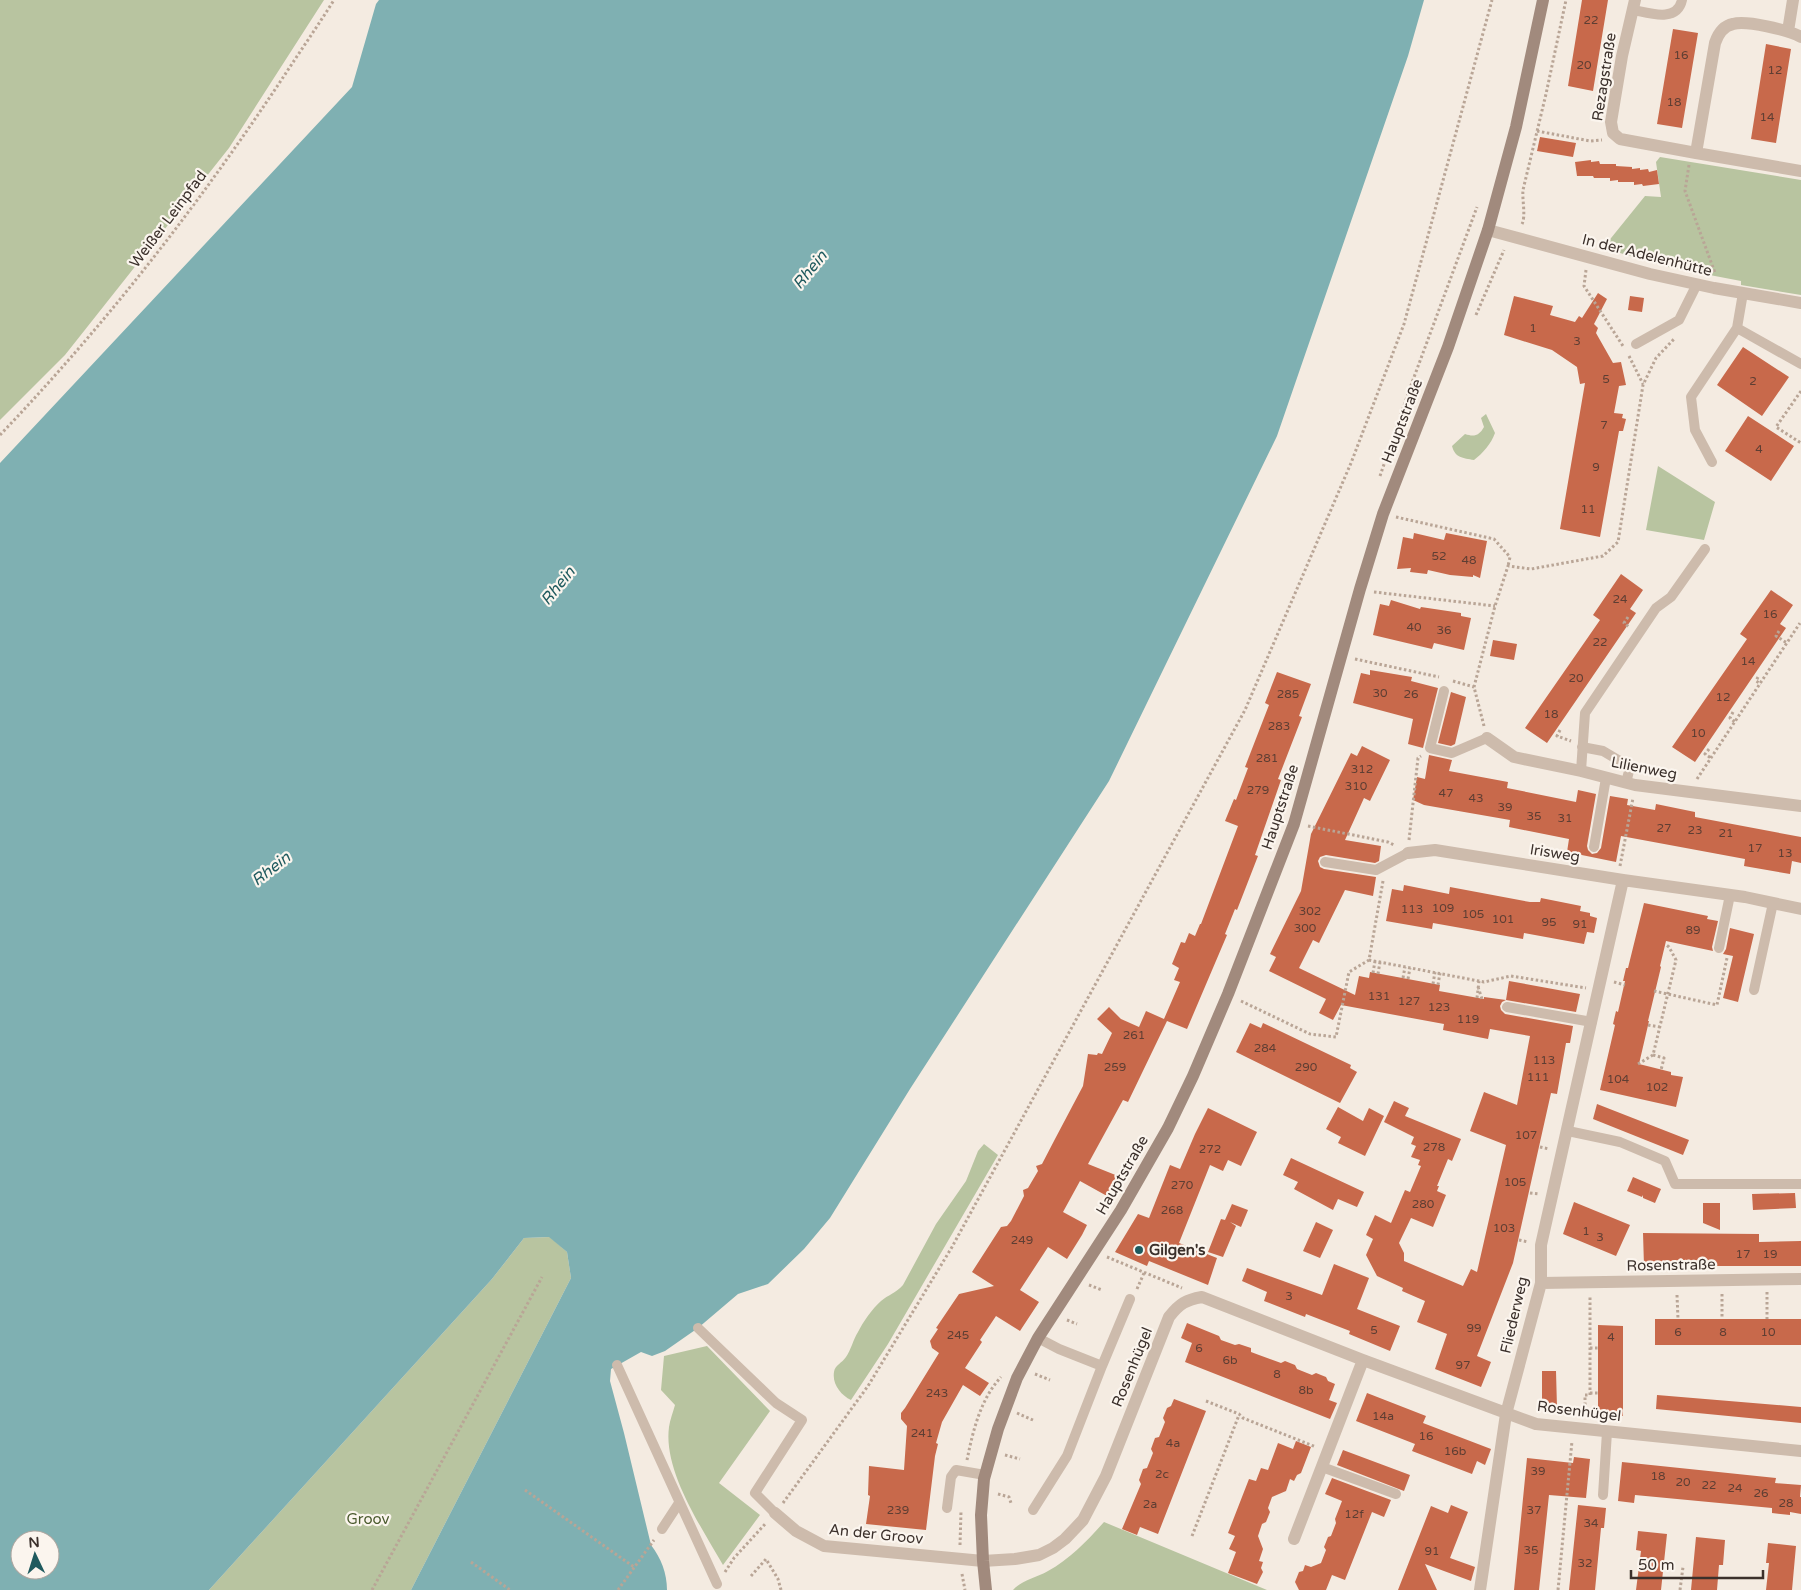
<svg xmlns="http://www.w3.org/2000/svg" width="1801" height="1590" font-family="'Varela Round',sans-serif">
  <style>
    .green { fill: #b8c4a0 }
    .water { fill: #7fb0b2; fill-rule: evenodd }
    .building { fill: #c8694b }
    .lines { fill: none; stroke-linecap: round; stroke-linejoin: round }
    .path { stroke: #b9a596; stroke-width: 3; stroke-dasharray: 2.5 2.5; stroke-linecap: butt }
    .lane { stroke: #cdbbac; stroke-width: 10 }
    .street { stroke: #cdbbac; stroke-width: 12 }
    .secondary { stroke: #a18a7d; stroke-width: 12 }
    .poi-dot { fill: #1f5a5e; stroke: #fbf5ee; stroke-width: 2 }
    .labels { text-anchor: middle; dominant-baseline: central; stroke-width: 4.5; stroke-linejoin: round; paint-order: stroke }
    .number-label { font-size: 12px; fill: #5e3e33 }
    .street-label { font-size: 15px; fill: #3b302b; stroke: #fbf5ee }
    .poi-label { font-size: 15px; font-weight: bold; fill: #3b302b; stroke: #fbf5ee; text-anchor: start }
    .park-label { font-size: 15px; fill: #4a5a2e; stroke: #fbf5ee }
    .water-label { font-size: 16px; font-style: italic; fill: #1f5a5e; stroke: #fbf5ee }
  </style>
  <rect width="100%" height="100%" fill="#f4ebe1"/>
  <path class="green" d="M0 0H324L229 148 65 355 0 420Z
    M1660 157 1801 180V295L1741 285V281L1668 267 1603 248 1645 196 1661 197 1656 162Z
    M1486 414 1495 433C1491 444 1483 453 1474 460 1463 458 1455 458 1452 446L1465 434C1474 437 1479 436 1484 427L1481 418Z
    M1658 466 1715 502 1704 540 1646 530Z
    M984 1144 998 1155 888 1344 851 1400C841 1395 832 1384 834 1372 835 1365 842 1363 846 1357 851 1350 853 1340 858 1332 863 1322 872 1309 881 1301 888 1295 896 1293 903 1285L936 1224 966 1181 978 1151Z
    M550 1237 567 1252 571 1278 411 1590H209L492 1279 524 1238Z
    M707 1346 770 1411 719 1483 760 1515 723 1565C702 1528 663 1471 669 1427 670 1420 673 1412 675 1405L661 1390 664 1356Z
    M1104 1522 1267 1590H1013C1022 1580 1036 1578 1048 1571 1070 1559 1087 1541 1104 1522Z"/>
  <path class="water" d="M379 0H1424L1408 56 1277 436 1109 781 910 1089 830 1218 804 1249 768 1284 738 1294 698 1328 665 1351 652 1356 641 1352 611 1369 610 1381 624 1433 651 1545C661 1558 667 1573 667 1590H411L571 1278 567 1252 549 1237 524 1238 492 1279 209 1590H0V463L352 87 376 4ZM20 1540H50V1570H20Z"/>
  <path class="building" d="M1582 0H1608L1593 91 1568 86Z
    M1673 29 1698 33 1682 128 1657 124Z
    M1766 44 1791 49 1776 143 1751 139Z
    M1540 137 1576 143 1573 157 1537 151Z
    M1591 160V162L1599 161 1600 164H1616V166L1632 167V169L1640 168V170L1648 169 1649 172 1657 170 1659 184 1643 186 1642 184 1634 185V182H1618V180L1610 181V178H1594L1593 176H1577L1575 162Z
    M1598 293 1607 299 1594 324 1598 328 1596 333 1613 363 1621 362 1626 385 1619 386 1614 413 1623 414 1622 418 1626 419 1623 431H1619L1600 537 1560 529 1585 383 1580 384 1577 367 1552 350 1504 335 1514 296 1553 306 1550 315 1575 322 1579 316 1582 318Z
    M1630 296 1644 298 1642 312 1628 310Z
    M1743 347 1789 377 1762 416 1717 385Z
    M1748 416 1794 446 1771 481 1725 451Z
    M1414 533 1444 540 1446 533 1487 541 1480 578 1473 575V577L1450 575 1428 570 1427 574 1410 572 1411 568 1397 569 1403 537 1413 539Z
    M1621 574 1643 590 1630 609 1636 613 1547 743 1525 728 1600 620 1593 615Z
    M1771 590 1793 605 1780 624 1786 628 1695 762 1672 747 1747 639 1740 634Z
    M1391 600 1420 609 1421 607 1461 613V616L1471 618 1464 650 1434 643 1432 649 1373 635 1380 604 1389 606Z
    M1493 640 1517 644 1514 660 1490 656Z
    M1370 670 1412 677 1411 681 1438 688 1423 748 1408 744 1413 719 1353 703 1361 673 1370 675Z
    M1277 672 1311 684 1299 716 1302 717 1278 779 1281 780 1255 855 1258 856 1237 910 1235 909 1225 934 1227 935 1187 1029 1167 1021 1128 1102 1123 1100 1088 1164 1118 1176 1107 1196 1080 1181 1063 1212 1087 1225 1082 1235 1067 1259 1048 1247 1020 1290 1039 1302 1020 1331 996 1316 980 1340 982 1342 965 1368 989 1383 980 1396 963 1385 942 1422 936 1443 938 1444 935 1456 926 1530 866 1524 870 1496 868 1495 869 1466 904 1470 907 1426 901 1419V1413L905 1408 939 1353 932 1348 930 1341 938 1329 936 1328 959 1294 994 1286 972 1272 1001 1227 1007 1226 1011 1221 1024 1196 1023 1190 1028 1188 1038 1171 1036 1166 1042 1164 1055 1139 1083 1086 1088 1054 1097 1055 1098 1053 1102 1054 1112 1033 1097 1019 1109 1007 1121 1019 1139 1027 1146 1011 1164 1019 1180 982 1174 980 1179 968 1172 964 1181 942 1185 943 1189 933 1195 936 1200 924H1201L1238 826 1225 821 1234 799 1236 800 1248 768 1245 767 1269 705 1265 703Z
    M1451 692 1466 697 1455 744 1451 746 1438 743Z
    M1362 746 1390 760 1370 801 1364 798 1345 840 1381 846 1379 861 1375 863 1326 855 1320 857 1318 861 1320 867 1324 869 1376 877 1373 896 1345 890 1319 943 1313 940 1299 968 1355 995 1359 976 1369 978 1370 972 1440 985 1439 991 1484 999V997L1506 1000 1502 1002 1500 1006 1501 1010 1505 1014 1573 1026 1570 1043H1566L1557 1094 1551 1093 1513 1263 1477 1356 1491 1362 1481 1387 1435 1369 1447 1334 1417 1322 1425 1301 1402 1291 1403 1288 1377 1276 1366 1255 1373 1239 1366 1235 1375 1215 1391 1223 1405 1190 1410 1192 1421 1166 1418 1165 1420 1160 1411 1157 1416 1146 1411 1144 1414 1137 1384 1122 1394 1101 1409 1108 1405 1116 1461 1139 1452 1161 1448 1159 1437 1186H1439L1437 1191 1446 1195 1433 1227 1411 1218 1399 1243 1404 1253V1261L1463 1286 1471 1269 1477 1272 1506 1145 1470 1131 1484 1092 1517 1105 1530 1036 1490 1029 1488 1039 1443 1030 1444 1024 1341 1005 1333 1020 1319 1013 1326 999 1269 971 1276 957 1270 954 1301 891 1311 834 1351 753 1357 756Z
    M1429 755 1452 760 1449 771 1508 782 1507 788 1576 802 1578 790 1596 794 1587 846 1588 850 1592 854 1597 853 1601 848 1610 796 1628 799 1627 805 1655 810 1656 804 1695 812V817L1801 837V863L1792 861 1790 874 1744 866 1745 859 1621 836 1616 862 1567 852 1569 839 1509 827 1510 820 1424 805 1413 800 1417 777 1425 779Z
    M1404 885 1449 894 1450 887 1530 902H1540L1541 898 1581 906 1580 911 1590 913V916L1597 918 1594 933 1587 932 1584 944 1524 933 1523 939 1433 923 1432 929 1386 921 1392 889 1403 891Z
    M1644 903 1708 916 1707 919 1718 921 1712 947 1713 951 1666 941 1660 966 1661 967 1648 1021H1649L1639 1064 1671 1072V1075L1683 1077 1676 1107 1600 1090 1615 1025 1613 1024 1616 1011 1618 1012 1625 981H1623L1626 968H1628Z
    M1730 928 1754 934 1738 1002 1723 998 1733 956 1723 954 1726 949Z
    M1509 981 1580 994 1576 1012 1506 1000Z
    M1250 1023 1261 1028 1263 1023 1351 1065 1350 1068 1357 1072 1340 1103 1236 1052Z
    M1597 1104 1689 1140 1683 1155 1593 1119Z
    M1338 1107 1363 1121 1369 1108 1384 1116 1365 1156 1338 1143 1341 1137 1326 1129Z
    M1208 1108 1257 1132 1241 1166 1228 1160 1223 1171 1210 1165 1179 1243 1217 1258 1208 1285 1149 1261 1147 1266 1115 1252 1138 1214 1149 1218 1170 1165 1180 1169 1195 1134Z
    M1291 1158 1364 1192 1357 1207 1338 1199 1333 1210 1294 1189 1298 1182 1283 1175Z
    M1633 1177 1661 1189 1655 1203 1643 1198V1195L1642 1197 1627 1191Z
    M1795 1193 1796 1208 1753 1210 1752 1194Z
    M1574 1202 1630 1225 1616 1256 1563 1234Z
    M1703 1203H1720V1230L1703 1223Z
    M1232 1204 1248 1210 1241 1227 1230 1222 1236 1226 1223 1257 1208 1252 1221 1219 1225 1220Z
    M1316 1222 1333 1230 1320 1258 1303 1251Z
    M1643 1233 1759 1234V1242L1801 1241V1266H1644Z
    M1334 1264 1369 1278 1357 1309 1400 1326 1390 1351 1349 1334 1350 1331 1306 1314 1305 1317 1264 1301 1267 1292 1242 1281 1247 1268 1322 1295Z
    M1655 1319H1801V1345H1655Z
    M1187 1323 1219 1336 1221 1340 1235 1345 1239 1344 1251 1348V1352L1259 1355 1281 1363 1285 1361 1295 1365 1297 1369 1312 1375 1316 1373 1326 1377 1328 1381 1335 1384 1329 1400 1337 1403 1330 1419 1185 1362 1192 1343 1181 1338Z
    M1598 1325 1623 1326V1416H1598Z
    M1542 1371H1556L1557 1408H1542Z
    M1367 1393 1426 1416 1423 1423 1491 1449 1485 1465 1477 1461 1472 1474 1412 1451 1415 1444 1356 1421Z
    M1657 1395 1801 1407V1423L1656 1409Z
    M1174 1399 1206 1411 1158 1534 1140 1527 1137 1535 1122 1529 1141 1484 1139 1480 1143 1469 1147 1468 1153 1453 1151 1449 1155 1438 1159 1437 1165 1422 1163 1418 1167 1408 1171 1406Z
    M1296 1441 1311 1447 1301 1473 1297 1475 1294 1481 1290 1479 1286 1491 1272 1497 1268 1508 1270 1512 1266 1522 1262 1524 1258 1536 1263 1549 1259 1561 1263 1562 1261 1568 1263 1572 1257 1584 1228 1573 1236 1552 1229 1549 1235 1536 1228 1533 1249 1479 1256 1481 1261 1468 1268 1470 1278 1443 1293 1449Z
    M1343 1450 1410 1475 1404 1491 1337 1465Z
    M1574 1457 1590 1459 1586 1498 1549 1495 1539 1590H1514L1527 1458 1573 1463Z
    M1622 1462 1776 1478 1775 1483 1801 1485 1800 1497H1801V1514L1790 1512V1515L1772 1513V1508L1635 1495 1634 1503 1618 1501Z
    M1332 1478 1391 1500 1384 1517 1372 1512 1345 1580 1332 1575 1326 1590H1299L1295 1582 1299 1572 1303 1571 1305 1565 1311 1567 1321 1563 1326 1550 1324 1547 1328 1537 1331 1536 1336 1523 1335 1519 1342 1501 1325 1494Z
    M1451 1505 1468 1512 1450 1558 1475 1567 1471 1581 1425 1564 1437 1590H1398L1431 1506 1448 1513Z
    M1578 1505 1606 1508 1604 1528H1601L1595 1590H1569Z
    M1638 1531 1667 1534 1661 1590H1636L1641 1551 1636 1550Z
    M1696 1537 1725 1540 1723 1565H1719L1717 1590H1691Z
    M1768 1543 1796 1546 1792 1590H1766L1769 1563H1766Z"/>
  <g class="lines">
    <path class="path" d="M1537 131 1590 141 1602 140
      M1689 165 1685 191 1715 273
      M1522 224C1526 216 1522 200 1523 190L1546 94 1566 0
      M1586 270 1584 286 1623 346
      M1476 315 1504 250
      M1629 356 1643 384
      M1801 391 1776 427 1801 443
      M0 435C106 324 197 207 282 79 299 53 317 27 334 0
      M1380 476 1410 388 1477 207
      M1396 517 1494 539 1510 557 1508 566
      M1374 592 1495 606
      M1628 617 1624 623 1629 627
      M1779 631 1776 636 1787 643
      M1355 659 1439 677
      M1758 677 1756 681 1761 684
      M1453 681 1474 687
      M1733 712 1730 718 1735 722
      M1484 726 1474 687 1495 606 1508 566 1531 569 1603 556 1618 542 1643 385 1656 358 1674 339
      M1560 730 1557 736 1571 741
      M1709 749 1705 754 1711 758
      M1697 779 1800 623
      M1308 826 1388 842 1394 845
      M1409 840 1418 758 1421 756
      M1620 866 1633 798
      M1383 881 1369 960 1484 982 1511 976 1586 988
      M1373 973 1375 961
      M1378 974 1380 962
      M1403 978 1405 967
      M1408 979 1410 968
      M1614 982 1625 985
      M1433 984 1435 972
      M1438 985 1440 973
      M1478 987 1482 999
      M1654 991 1717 1005 1727 958
      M1477 998 1479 981
      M1241 1001 1310 1034 1336 1037 1349 972 1369 960
      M1648 1025 1660 1027
      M1653 1055 1664 1058 1661 1070
      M1638 1064 1653 1055 1676 960 1669 947 1665 944
      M1540 1147 1549 1149
      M1530 1193 1539 1194
      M1519 1240 1528 1242
      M1107 1257 1182 1288
      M1089 1285 1102 1290
      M1137 1289 1144 1273
      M1767 1292V1319
      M1722 1294V1319
      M1677 1295 1678 1319
      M1067 1320 1077 1324
      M1590 1348H1598
      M1035 1374 1050 1380
      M1590 1393H1598
      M1206 1401 1239 1414 1243 1418 1316 1447
      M1017 1413 1033 1420
      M1585 1415V1395H1590V1295
      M1005 1455 1020 1459
      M967 1460C973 1431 980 1400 1001 1377
      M525 1490 634 1567
      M998 1494 1009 1497 1011 1503
      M783 1503 868 1386 952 1247 1245 710 1351 463 1404 324 1492 0
      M1192 1536 1239 1415
      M960 1545 961 1511
      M471 1562 510 1590
      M725 1572 734 1558 766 1523
      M962 1574 965 1590
      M751 1576 766 1559 778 1579 781 1590
      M372 1590 542 1277
      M618 1590 654 1540
      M1558 1590 1572 1441
      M1680 1590 1683 1567"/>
    <path class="lane" d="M1633 10C1649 13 1677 23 1682 0
      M1737 328 1801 364
      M1636 344 1679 320 1697 284
      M1712 462 1695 430 1691 397 1737 328 1743 293
      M1444 691 1430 748 1452 753 1487 738
      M1582 747 1603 751 1630 767 1626 783
      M1581 771 1585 713 1656 608 1671 597 1705 549
      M1594 847 1606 778
      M1325 862 1376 870 1408 853
      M1719 948 1730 895
      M1754 990 1773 903
      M1507 1007 1592 1022
      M1568 1131 1620 1142 1665 1161 1675 1184H1801
      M698 1328 776 1403 802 1420 755 1493 775 1513
      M1038 1338 1059 1349 1102 1366 1130 1299
      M617 1365 717 1584
      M1322 1467 1396 1494
      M1603 1495 1607 1432
      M947 1508 951 1477 956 1470 985 1475
      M1033 1510 1067 1456 1102 1366
      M662 1529 679 1503"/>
    <path class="street" d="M1635 0 1622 56 1611 122 1613 133 1620 139 1696 153 1715 43C1718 34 1723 26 1733 24 1746 20 1788 30 1801 37
      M1788 31 1793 0
      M1696 153 1801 171
      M1488 230 1650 274 1714 288 1801 303
      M1487 738 1514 757 1581 771 1635 785 1801 806
      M1408 853 1435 850 1623 880 1745 897 1801 909
      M1541 1283 1801 1279
      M775 1513 796 1531 824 1546 983 1561 1015 1559 1039 1555 1053 1548 1065 1539 1083 1520 1106 1476 1169 1317C1180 1303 1186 1300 1202 1297L1363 1360 1536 1424 1801 1451
      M1294 1539 1363 1360
      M1480 1590 1506 1414 1541 1283V1245L1623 880"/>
    <path class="secondary" d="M986 1590 983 1561 981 1515 984 1479 998 1429 1017 1378 1038 1338 1121 1210 1168 1128 1193 1076 1228 994 1294 824 1360 589 1383 514 1448 347 1488 230 1516 127 1543 0"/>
  </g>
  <circle class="poi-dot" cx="1139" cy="1250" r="5"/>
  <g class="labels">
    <g class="number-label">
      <text x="1591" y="20">22</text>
      <text x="1681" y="55">16</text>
      <text x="1584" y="65">20</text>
      <text x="1775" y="70">12</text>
      <text x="1674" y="102">18</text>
      <text x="1767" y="117">14</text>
      <text x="1533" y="328">1</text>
      <text x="1577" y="341">3</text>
      <text x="1606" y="379">5</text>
      <text x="1753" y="381">2</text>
      <text x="1604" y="425">7</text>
      <text x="1759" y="449">4</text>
      <text x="1596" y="467">9</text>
      <text x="1588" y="509">11</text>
      <text x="1439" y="556">52</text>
      <text x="1469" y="560">48</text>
      <text x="1620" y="599">24</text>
      <text x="1770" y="614">16</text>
      <text x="1414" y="627">40</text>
      <text x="1444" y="630">36</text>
      <text x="1600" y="642">22</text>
      <text x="1748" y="661">14</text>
      <text x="1576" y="678">20</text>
      <text x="1380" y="693">30</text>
      <text x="1288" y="694">285</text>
      <text x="1411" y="694">26</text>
      <text x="1723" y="697">12</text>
      <text x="1551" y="714">18</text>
      <text x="1279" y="726">283</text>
      <text x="1698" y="733">10</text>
      <text x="1267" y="758">281</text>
      <text x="1362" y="769">312</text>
      <text x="1356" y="786">310</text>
      <text x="1258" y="790">279</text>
      <text x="1446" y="793">47</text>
      <text x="1476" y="798">43</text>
      <text x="1505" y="807">39</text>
      <text x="1534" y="816">35</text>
      <text x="1565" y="818">31</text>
      <text x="1664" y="828">27</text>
      <text x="1695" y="830">23</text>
      <text x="1726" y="833">21</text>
      <text x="1755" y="848">17</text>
      <text x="1785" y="853">13</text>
      <text x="1443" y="908">109</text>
      <text x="1412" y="909">113</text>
      <text x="1310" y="911">302</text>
      <text x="1473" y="914">105</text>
      <text x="1503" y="919">101</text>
      <text x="1549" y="922">95</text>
      <text x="1580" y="924">91</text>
      <text x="1305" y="928">300</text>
      <text x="1693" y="930">89</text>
      <text x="1379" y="996">131</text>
      <text x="1409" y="1001">127</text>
      <text x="1439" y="1007">123</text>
      <text x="1468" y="1019">119</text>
      <text x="1134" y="1035">261</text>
      <text x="1265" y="1048">284</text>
      <text x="1544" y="1060">113</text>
      <text x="1115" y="1067">259</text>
      <text x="1306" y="1067">290</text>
      <text x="1538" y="1077">111</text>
      <text x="1618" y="1079">104</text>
      <text x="1657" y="1087">102</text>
      <text x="1526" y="1135">107</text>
      <text x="1434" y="1147">278</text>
      <text x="1210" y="1149">272</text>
      <text x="1515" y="1182">105</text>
      <text x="1182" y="1185">270</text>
      <text x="1423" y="1204">280</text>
      <text x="1172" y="1210">268</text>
      <text x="1504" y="1228">103</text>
      <text x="1586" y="1231">1</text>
      <text x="1600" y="1237">3</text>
      <text x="1022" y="1240">249</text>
      <text x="1743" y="1254">17</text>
      <text x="1770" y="1254">19</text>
      <text x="1289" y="1296">3</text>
      <text x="1474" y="1328">99</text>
      <text x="1374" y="1330">5</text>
      <text x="1678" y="1332">6</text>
      <text x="1723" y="1332">8</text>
      <text x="1768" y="1332">10</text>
      <text x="958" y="1335">245</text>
      <text x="1611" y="1337">4</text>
      <text x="1199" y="1348">6</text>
      <text x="1230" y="1360">6b</text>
      <text x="1463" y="1365">97</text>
      <text x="1277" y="1374">8</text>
      <text x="1306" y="1390">8b</text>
      <text x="937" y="1393">243</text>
      <text x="1383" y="1416">14a</text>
      <text x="922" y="1433">241</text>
      <text x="1426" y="1436">16</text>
      <text x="1173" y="1443">4a</text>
      <text x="1455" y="1451">16b</text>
      <text x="1538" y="1471">39</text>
      <text x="1162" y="1474">2c</text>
      <text x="1658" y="1476">18</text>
      <text x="1683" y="1482">20</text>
      <text x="1709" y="1485">22</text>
      <text x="1735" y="1488">24</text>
      <text x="1761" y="1493">26</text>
      <text x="1786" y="1503">28</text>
      <text x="1150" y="1504">2a</text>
      <text x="898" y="1510">239</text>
      <text x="1534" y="1510">37</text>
      <text x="1354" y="1514">12f</text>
      <text x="1591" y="1523">34</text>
      <text x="1531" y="1550">35</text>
      <text x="1432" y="1551">91</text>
      <text x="1585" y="1563">32</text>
    </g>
    <g class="street-label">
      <text transform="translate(1604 77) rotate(-81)">Rezagstraße</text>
      <text transform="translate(168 219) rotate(-53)">Weißer Leinpfad</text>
      <text transform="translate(1647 255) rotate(14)">In der Adelenhütte</text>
      <text transform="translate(1402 421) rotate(-69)">Hauptstraße</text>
      <text transform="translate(1644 768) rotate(11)">Lilienweg</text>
      <text transform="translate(1280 807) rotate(-72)">Hauptstraße</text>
      <text transform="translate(1555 853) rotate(9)">Irisweg</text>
      <text transform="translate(1122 1175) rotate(-60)">Hauptstraße</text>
      <text transform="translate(1671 1265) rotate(-1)">Rosenstraße</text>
      <text transform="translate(1514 1315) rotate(-77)">Fliederweg</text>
      <text transform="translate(1132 1367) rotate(-68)">Rosenhügel</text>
      <text transform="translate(1579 1411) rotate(7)">Rosenhügel</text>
      <text transform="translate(876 1534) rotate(6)">An der Groov</text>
    </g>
    <g class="poi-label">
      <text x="1149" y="1250">Gilgen's</text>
    </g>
    <g class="park-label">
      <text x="368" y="1519">Groov</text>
    </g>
    <g class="water-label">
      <text transform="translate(810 270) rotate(-51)">Rhein</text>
      <text transform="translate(558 586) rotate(-51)">Rhein</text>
      <text transform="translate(271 869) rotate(-38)">Rhein</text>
    </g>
  </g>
  <g transform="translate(35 1555) rotate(356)"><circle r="24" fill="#fbf5ee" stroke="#aea6a0"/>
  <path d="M0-4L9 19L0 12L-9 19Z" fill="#1f5a5e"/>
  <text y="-8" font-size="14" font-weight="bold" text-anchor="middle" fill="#3b302b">N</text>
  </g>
  <path d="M1631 1570v8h132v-8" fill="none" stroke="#3b302b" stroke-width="2.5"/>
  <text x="1638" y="1570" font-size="15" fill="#3b302b" stroke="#fbf5ee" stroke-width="4" paint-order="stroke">50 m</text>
</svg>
